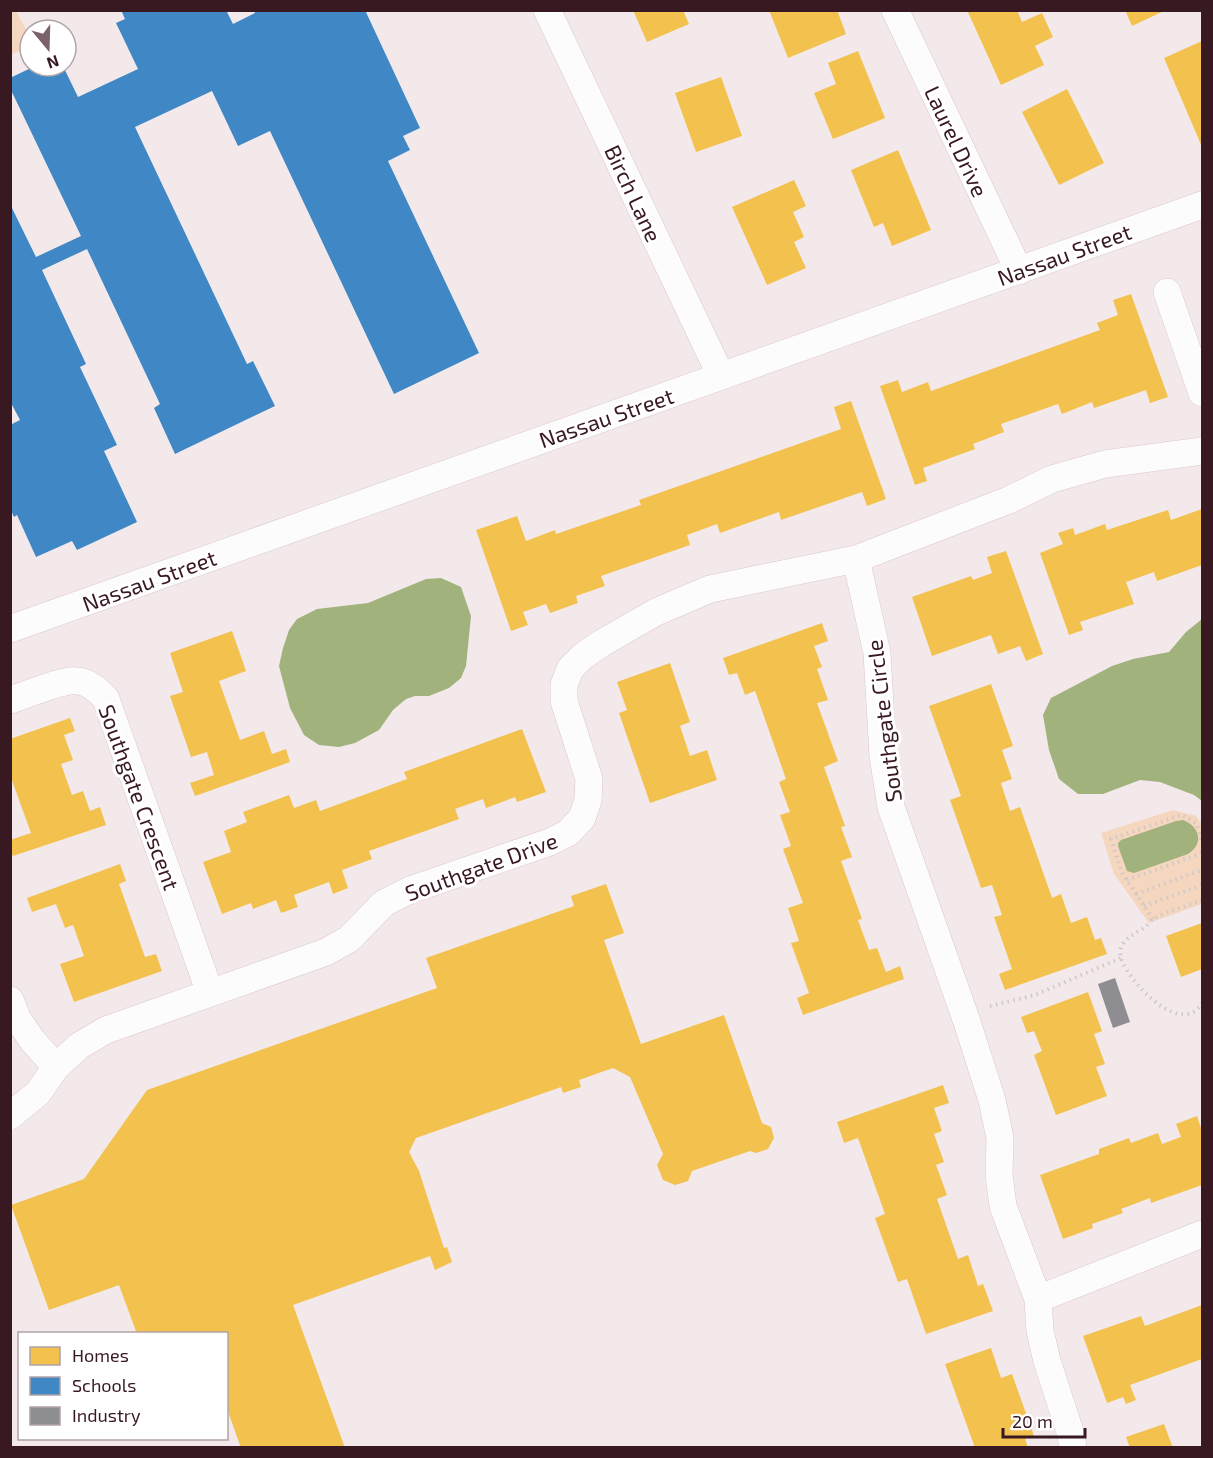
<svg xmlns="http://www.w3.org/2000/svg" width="1213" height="1458" font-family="'Exo 2',sans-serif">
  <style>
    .green { fill: #f5d6be }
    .water { fill: #a2b27c }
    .homes { fill: #f2c14e }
    .schools { fill: #3f88c5 }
    .industry { fill: #8d8d92 }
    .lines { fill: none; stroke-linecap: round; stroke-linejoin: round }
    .minor-casing { stroke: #dac6cb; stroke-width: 28 }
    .path { stroke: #cfc8c9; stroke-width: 4; stroke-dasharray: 1.5 4.5; stroke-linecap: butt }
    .minor { stroke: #fdfcfc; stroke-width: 27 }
    .labels { text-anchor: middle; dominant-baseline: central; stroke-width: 6; stroke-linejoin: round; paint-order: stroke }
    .street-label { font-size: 22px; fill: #391921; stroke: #fff }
  </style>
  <rect width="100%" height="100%" fill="#f3e9eb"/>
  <path class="green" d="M11 10 16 11 30 37V45L11 55Z
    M1173 810 1196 816 1202 824V904L1149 923 1114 874 1101 833Z"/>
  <path class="water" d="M441 578 461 587 471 616 466 666 461 678 449 688 429 696H415L406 699 393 710 379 730 355 743 339 747 319 745 304 735 290 708 279 666 283 648 289 630 297 619 317 609 368 603 426 579Z
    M1202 619V801L1194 795 1160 782 1140 780 1103 794H1078L1059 779 1049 750 1043 715 1051 698 1112 666 1133 659 1169 652 1186 632Z
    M1183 820C1199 826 1205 843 1188 854L1134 873 1127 871 1118 846V843L1121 840 1176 821Z"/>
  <path class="homes" d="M633 10H683L689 24 647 42Z
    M769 10H837L846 34 788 58Z
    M967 10H1017L1022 22 1042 13 1053 37 1035 46 1044 65 1001 85Z
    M1125 10H1166L1132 26Z
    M1202 41V147L1164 58Z
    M858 51 885 118 833 139 814 93 836 84 828 63Z
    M721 77 742 136 696 152 675 93Z
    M1067 89 1104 163 1059 185 1022 112Z
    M898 150 931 230 892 246 883 223 874 227 851 170Z
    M794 180 806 206 793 212 804 237 794 242 806 268 767 285 732 207Z
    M1131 294 1168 397 1150 403 1146 390 1094 408 1092 402 1062 414 1058 404 1001 424 1004 432 973 444 975 449 923 468 927 481 915 485 880 386 898 380 902 392 928 382 931 391 1100 330 1097 323 1118 315 1113 300Z
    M851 401 886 499 867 506 862 492 781 520 779 512 720 533 717 524 687 535 690 545 601 576 605 586 576 596 578 603 550 613 546 604 523 612 528 625 511 631 476 530 517 516 526 541 555 530 556 534 641 505 639 500 841 429 834 407Z
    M1202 509V565L1157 581 1154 572 1126 582 1134 604 1080 622 1083 630 1069 635 1040 553 1063 544 1058 533 1073 528 1075 535 1105 524 1107 530 1168 510 1171 520Z
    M1006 551 1043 654 1026 661 1020 646 998 654 991 635 932 656 912 597 971 576 973 580 992 573 987 557Z
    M822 623 828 641 814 646 822 667 817 669 828 700 817 703 838 761 824 767 845 826 841 827 852 857 841 861 862 919 858 920 869 950 877 948 886 972 900 966 904 979 803 1015 797 998 809 993 791 943 799 941 788 908 803 903 783 849 791 846 780 815 790 812 779 782 786 779 755 691 745 695 737 673 729 675 723 658Z
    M232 631 246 671 219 681 240 740 264 731 272 754 286 749 290 762 195 796 190 783 214 775 207 752 191 757 170 696 183 692 170 653Z
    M670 663 690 722 680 726 690 756 707 750 717 780 650 803 619 713 627 710 617 682Z
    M991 684 1013 746 1002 750 1012 779 1001 783 1010 811 1020 807 1052 898 1061 894 1071 923 1087 917 1095 940 1101 938 1107 954 1005 990 999 974 1012 969 994 917 1002 915 992 885 981 888 950 800 961 796 929 706Z
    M70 718 75 731 64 735 73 760 61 764 72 795 83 791 90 811 100 807 106 825 13 856 10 850V840L31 833 10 775V739Z
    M522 729 546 792 517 802 515 797 486 808 483 799 455 809 459 819 369 851 372 859 342 870 348 888 333 894 329 882 294 895 298 907 281 913 276 900 253 909 251 903 222 914 203 862 231 852 224 831 247 822 243 812 289 795 294 808 316 800 320 811 407 779 404 772Z
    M120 864 126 881 119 884 145 957 156 954 162 971 74 1002 60 964 84 956 73 925 65 928 56 904 32 912 27 898Z
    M606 884 624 933 604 940 641 1044 724 1015 762 1123 771 1127 774 1138 768 1149 756 1153 750 1151 692 1171 688 1181 675 1185 663 1180 657 1165 663 1154 630 1077 613 1068 579 1080 581 1087 563 1093 561 1087 416 1138 409 1152 419 1171 444 1248 447 1247 452 1262 435 1270 430 1256 293 1305 345 1448H241L226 1406V1334H137L119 1285 49 1310 11 1205 84 1179 147 1090 437 988 426 958 574 906 571 896Z
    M1202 923V969L1181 977 1166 936Z
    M1088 992 1102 1031 1094 1034 1105 1064 1096 1067 1107 1096 1056 1115 1034 1055 1042 1051 1034 1031 1027 1033 1021 1017Z
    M943 1085 949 1103 934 1108 942 1131 934 1134 944 1162 936 1165 947 1195 937 1199 958 1259 968 1255 978 1286 983 1284 993 1311 926 1334 907 1279 898 1282 875 1218 885 1214 858 1138 844 1143 837 1122Z
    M1197 1116 1201 1128 1202 1127V1185L1151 1203 1150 1198 1121 1209 1123 1213 1092 1224 1093 1228 1063 1239 1040 1175 1099 1154V1149L1129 1138 1131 1143 1158 1133 1162 1144 1181 1137 1176 1124Z
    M1202 1305V1359L1130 1385 1136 1400 1126 1404 1123 1397 1107 1403 1083 1336 1141 1316 1145 1326Z
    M991 1348 1001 1378 1012 1374 1034 1436 1025 1439 1028 1448H975L945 1364Z
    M1164 1424 1173 1448H1130L1126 1437Z"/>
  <path class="schools" d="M121 10H226L233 24 255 13 254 11 256 10H365L420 128 403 136 410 150 388 161 479 353 394 394 270 131 238 146 212 91 135 127 247 364 253 361 275 406 175 454 154 408 160 404 87 249 42 270 86 364 80 367 117 445 104 451 137 522 77 550 72 541 36 557 17 515 14 517 10 508 12 506 10 503V425L20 420 10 401V204L36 257 81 236 10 88V78L35 66H63L78 97 138 69 116 23 125 19Z"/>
  <path class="industry" d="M1115 978 1130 1022 1113 1028 1098 984Z"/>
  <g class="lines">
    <g class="minor-casing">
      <path id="minor" d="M547 10 721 376
        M895 10 1019 271
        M1167 292 1202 393
        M856 559 877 653 883 756 891 807 967 1022 992 1100 1000 1138 999 1175 1003 1206 1038 1299 1040 1331 1047 1361 1071 1435 1073 1448
        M10 629 1202 205
        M10 700C23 696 35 691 47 687 73 678 86 676 106 699L210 993
        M10 1000 17 1018 32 1040 56 1067
        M10 1116 38 1093 56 1067 79 1046 106 1030 326 952 349 939 384 903 410 890 550 842 568 833 582 818 588 800 589 779 564 701V685L570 669 583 656 602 643 656 612 710 589 856 559 1009 500 1052 479 1105 464 1202 451
        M1038 1299 1202 1234"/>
    </g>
    <path class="path" d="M1127 880 1202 853
      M1136 894 1202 870
      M1202 900C1188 906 1168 911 1155 918 1151 920 1148 925 1145 927 1137 933 1128 936 1123 944 1120 948 1120 953 1121 958 1127 980 1181 1039 1202 1003
      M1144 906 1202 885
      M1153 919 1122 873 1111 839 1182 815 1197 824 1202 841
      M990 1006 1035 995 1121 958"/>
    <use href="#minor" class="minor"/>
  </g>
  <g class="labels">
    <g class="street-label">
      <text transform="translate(957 141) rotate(65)">Laurel Drive</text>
      <text transform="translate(634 193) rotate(65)">Birch Lane</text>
      <text transform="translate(1064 254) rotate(-20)">Nassau Street</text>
      <text transform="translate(606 417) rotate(-19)">Nassau Street</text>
      <text transform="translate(149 580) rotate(-20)">Nassau Street</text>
      <text transform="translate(883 721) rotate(-97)">Southgate Circle</text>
      <text transform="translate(140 797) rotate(70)">Southgate Crescent</text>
      <text transform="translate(481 866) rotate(-20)">Southgate Drive</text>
    </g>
  </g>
  <rect width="1213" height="1458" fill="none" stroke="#391921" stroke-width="24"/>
  <rect x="18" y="1332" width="210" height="108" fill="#ffffff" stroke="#b0a3a6" stroke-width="1.5"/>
  <rect x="30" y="1347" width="30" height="18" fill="#f2c14e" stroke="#b0a3a6" stroke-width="1.5"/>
  <text x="72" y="1362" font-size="18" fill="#391921">Homes</text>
  <rect x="30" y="1377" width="30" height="18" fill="#3f88c5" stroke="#b0a3a6" stroke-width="1.5"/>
  <text x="72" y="1392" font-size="18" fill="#391921">Schools</text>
  <rect x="30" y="1407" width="30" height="18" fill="#8d8d92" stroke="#b0a3a6" stroke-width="1.5"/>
  <text x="72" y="1422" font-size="18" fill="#391921">Industry</text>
  <g transform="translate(48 48) rotate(161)"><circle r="28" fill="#ffffff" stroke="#b0a3a6" stroke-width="1.5"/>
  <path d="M0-4.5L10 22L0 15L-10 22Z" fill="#7a6268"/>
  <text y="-9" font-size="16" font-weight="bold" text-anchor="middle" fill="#391921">N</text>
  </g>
  <path d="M1003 1428v9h82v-9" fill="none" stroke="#391921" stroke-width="3"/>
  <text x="1012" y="1428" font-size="18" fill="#391921" stroke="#ffffff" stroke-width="4.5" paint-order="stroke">20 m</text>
</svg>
